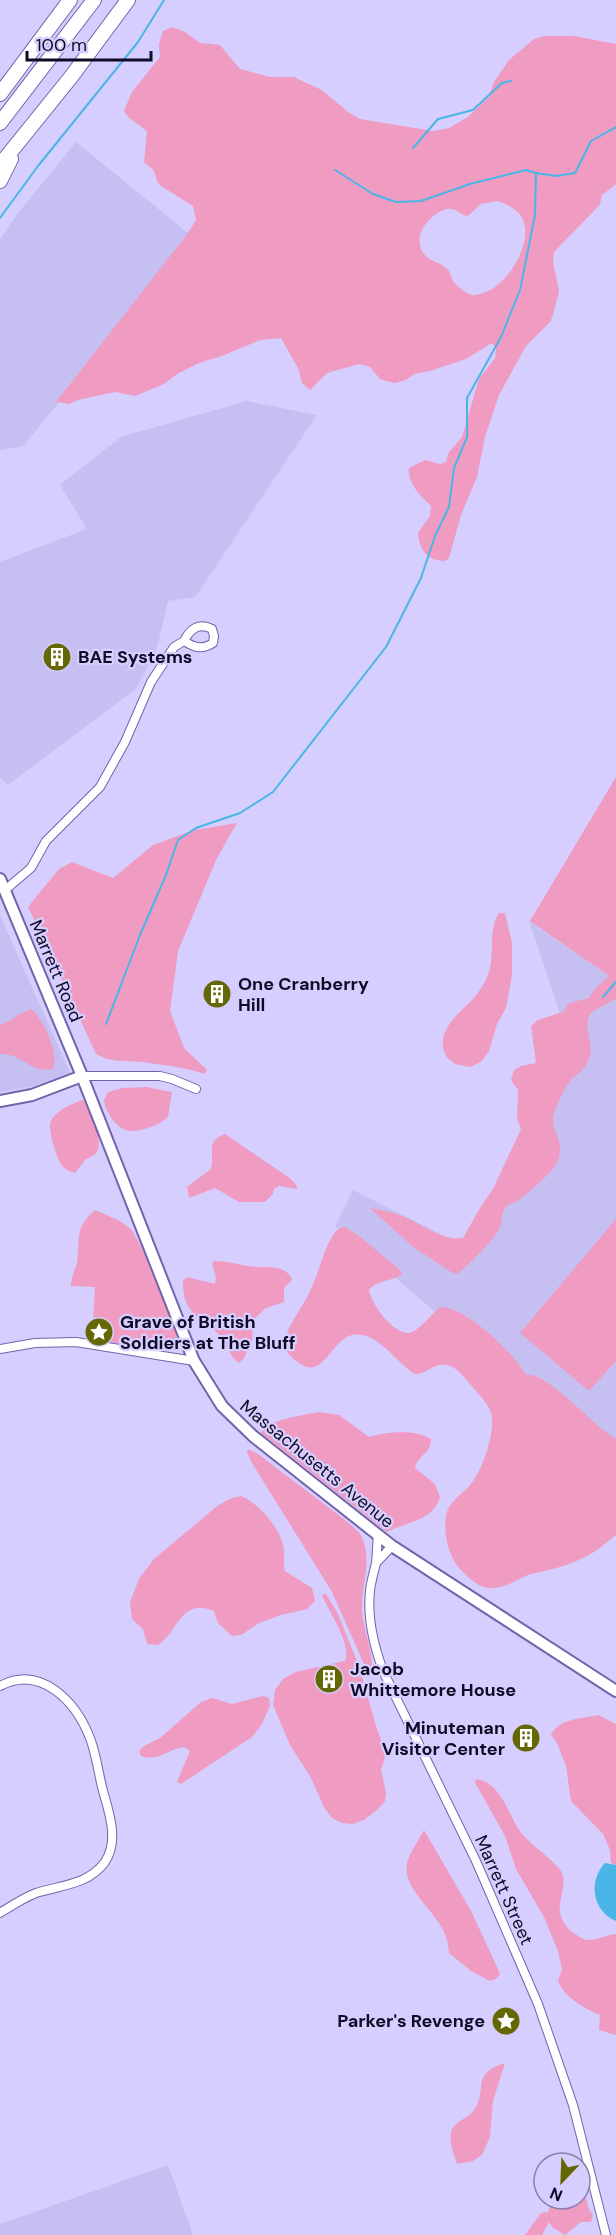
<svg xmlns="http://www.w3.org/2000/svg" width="616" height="2235" font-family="'DM Sans',sans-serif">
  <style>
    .built { fill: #c6bff2 }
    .green { fill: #f09bc2; fill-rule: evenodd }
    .water { fill: #49b6e7 }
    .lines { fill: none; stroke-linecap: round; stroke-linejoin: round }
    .stream { stroke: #49b6e7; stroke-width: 2 }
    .street-casing { stroke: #7164ab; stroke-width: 10 }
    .secondary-casing { stroke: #7164ab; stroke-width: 14 }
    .highway-casing { stroke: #7164ab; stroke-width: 16 }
    .street { stroke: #fff; stroke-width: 8 }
    .secondary { stroke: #fff; stroke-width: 10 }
    .highway { stroke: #fff; stroke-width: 14 }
    .labels { text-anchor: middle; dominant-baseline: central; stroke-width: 4.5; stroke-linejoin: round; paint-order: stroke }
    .poi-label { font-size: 18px; font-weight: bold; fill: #110a26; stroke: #d5cefe; text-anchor: start }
    .street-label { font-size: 18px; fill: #110a26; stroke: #d5cefe }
  </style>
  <rect width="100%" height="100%" fill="#d5cefe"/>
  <path class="built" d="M76 142 194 238 23 446 0 450V239L18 213Z
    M247 401 317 415 195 597 168 601 157 648 136 689 8 785 0 778V562L87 529 60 485 121 437Z
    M0 915 70 1073 34 1086 0 1092Z
    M529 921 616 981V1457L566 1424 335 1226 353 1190 474 1251 576 1061Z
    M168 2165 193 2235H0V2224Z"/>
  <path class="green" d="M172 27 185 32 200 43 220 45 240 69 270 77H294L300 80 322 90 348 112 360 119 433 131 449 128 468 117 488 98 494 82 509 60 534 39 544 36H574L616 44V184L602 195 600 204 592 213 554 252 553 262 559 291 553 315 550 322 526 346 499 395 485 437 477 477 461 515 449 558 445 561C428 561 419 550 418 533L430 516 431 506C421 496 407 483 409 468L425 460 440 464 446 462 449 452 462 437 479 379 495 358 496 349 493 344H490L466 359 430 371 414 374 406 380 395 383 386 381 380 379 370 367 359 364 327 373 310 390 302 383 299 370 281 338 260 340 222 356 199 363 177 374 164 384 135 396 115 392 78 400 69 404 56 402 185 237 196 220 193 206 161 186 157 181 154 171 144 162 147 131 128 117 124 111 132 92 160 57 159 44 163 31ZM498 201C507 204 519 210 523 220 533 243 508 284 486 292 482 293 476 296 472 295 467 294 456 286 454 282 451 278 451 273 448 270 443 264 434 262 428 258 408 242 427 214 447 209 455 207 460 215 468 216L481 204Z
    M616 777V999C609 1003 593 1009 589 1016 583 1030 596 1047 588 1061 585 1069 579 1073 573 1078 566 1085 553 1110 553 1120 554 1136 564 1140 558 1160 555 1171 526 1195 516 1202 513 1203 510 1204 508 1205 500 1211 504 1219 500 1227 496 1238 467 1267 457 1274L451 1272 412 1246 370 1208C381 1210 392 1212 402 1216 421 1223 441 1241 463 1238L480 1208 493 1189 521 1129 517 1119 518 1090 511 1080 514 1070 521 1066 536 1063 531 1026 538 1020 563 1012 569 1003 589 998 595 989 609 976 530 921Z
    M237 823 217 858 178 951 170 1011 184 1048 207 1070 204 1074C185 1067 162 1065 142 1062 126 1060 110 1063 96 1054L28 907 59 869 72 862 113 878 153 845 194 830Z
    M499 913H505L512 943V975L506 1008 497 1024 489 1051 481 1062 470 1067 455 1064 447 1058C433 1033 457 1015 472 1000 479 992 486 982 489 972 495 953 488 930 499 913Z
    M31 1009C43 1017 60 1056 53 1069 30 1074 23 1053 0 1054V1025C12 1021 20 1012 31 1009Z
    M146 1087 172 1092 168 1117C160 1125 142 1131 131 1131 118 1131 105 1112 104 1100L108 1092 122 1088Z
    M82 1100 87 1102C93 1117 104 1139 96 1154L85 1160 75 1173C70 1171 66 1170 62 1166 57 1159 47 1129 51 1121 55 1111 72 1104 82 1100Z
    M225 1134 291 1179 297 1186V1189L279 1186 274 1189 273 1194 265 1202H239L215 1188 189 1198 187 1187 211 1169C215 1152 205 1141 225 1134Z
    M95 1210 118 1220 131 1229 148 1258 177 1334C176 1344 173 1349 162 1350L88 1339V1322H93L95 1287 71 1286C71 1277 75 1271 77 1263 81 1239 73 1229 95 1210Z
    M616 1219V1361L589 1391 520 1333Z
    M345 1227 359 1236 400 1270 402 1274C392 1282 378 1279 369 1290 371 1304 396 1339 412 1332 420 1329 433 1313 440 1307 464 1305 516 1355 526 1375 547 1371 594 1427 616 1439V1535C609 1540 602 1547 594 1552 576 1563 556 1569 535 1573 519 1576 507 1590 488 1588 477 1586 470 1579 462 1571 449 1559 443 1534 446 1517 448 1499 467 1493 475 1478 484 1464 496 1429 491 1413 487 1402 478 1393 470 1384 464 1377 458 1369 450 1366 436 1360 426 1375 416 1374 414 1374 410 1371 408 1369 392 1357 376 1331 352 1335 332 1339 323 1381 299 1363 292 1358 287 1353 284 1346 286 1326 302 1309 310 1291 320 1272 323 1247 336 1231 340 1227 340 1228 345 1227Z
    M214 1261C226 1261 236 1264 248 1266 262 1269 286 1262 292 1280L284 1288V1302L266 1308 253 1320 252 1340 244 1358 239 1363C229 1356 229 1347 221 1337 202 1315 182 1316 183 1281L187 1277 215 1284 216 1278 212 1263Z
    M319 1412 339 1415 369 1437C387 1432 414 1429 431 1439 432 1453 417 1456 415 1468L435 1484 440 1497C432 1522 408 1521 387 1532L261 1433C269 1419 304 1415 319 1412Z
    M248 1449 258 1454 345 1520C352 1526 360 1531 363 1540 372 1562 361 1588 362 1610 363 1629 373 1651 372 1669L367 1671 332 1592 252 1463 247 1453Z
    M241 1496C259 1503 284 1532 284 1552 284 1560 283 1564 285 1571L312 1588 315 1601 307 1609 281 1615 259 1623 241 1635 232 1636 218 1623 214 1611C180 1597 179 1632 158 1645L147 1644 143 1629 132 1619 130 1602 139 1579 154 1559 216 1507 229 1499Z
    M326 1594 337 1612 359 1666 376 1726 386 1754 381 1770 386 1793 385 1801 377 1810 364 1820 352 1824 342 1823 332 1818 325 1809 310 1776 290 1745 273 1705 275 1690 283 1679 296 1672 345 1661C352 1644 329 1612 322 1595Z
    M263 1696 269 1698 270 1706 262 1724 252 1737 181 1784 177 1782 190 1751 184 1747C169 1749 157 1762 141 1756L139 1751 144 1746 160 1738 201 1702 212 1698 232 1704Z
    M598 1715 616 1724V1865L611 1863 610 1850 603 1834 571 1801 566 1766 557 1743 551 1735C559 1718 582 1719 598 1715Z
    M476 1779C503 1783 508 1817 523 1835 535 1848 550 1857 561 1871 571 1892 546 1908 572 1932 577 1935 582 1940 589 1940 597 1940 607 1935 616 1934V2035L599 2030 600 2015C584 2008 565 1998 558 1981L562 1969 558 1951 544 1917 516 1869 505 1836 477 1786 475 1782Z
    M424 1830 471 1911 498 1969 500 1974 496 1979 490 1981 471 1971 449 1953C449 1915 401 1895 407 1863 410 1852 419 1840 424 1830Z
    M505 2063 493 2101 490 2137 482 2155 473 2161 457 2164C454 2154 449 2142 451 2132 454 2121 468 2119 474 2110 489 2090 469 2074 505 2063Z
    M583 2188 589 2209 593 2215 591 2222H581L565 2235 553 2228 549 2222 542 2235H525L541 2213 548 2212 550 2204 558 2200 580 2199V2192Z"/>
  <path class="water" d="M605 1863 616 1865V1921C592 1911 588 1881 605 1863Z"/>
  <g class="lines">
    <path class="stream" d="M413 148 438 119 473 110 502 83 511 81
      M335 170 373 194 396 202 421 201 470 184 526 170 536 173
      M0 218 38 166 138 42 164 0
      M603 997 616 982
      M106 1024 140 935 166 875 178 840 196 828 240 813 273 792 386 647 421 578 435 536 449 507 454 468 467 437V398L501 337 520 290 535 215 536 173 556 176 575 173 591 141 616 127"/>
    <g class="street-casing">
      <path id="street" d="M5 890 31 868 46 841 100 787 125 742 151 682 174 647 184 641C195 648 202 650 213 643L214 636 212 629C199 622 190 629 184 641
        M82 1076H160L172 1079 196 1089
        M0 1349 35 1343 76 1342 194 1361
        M378 1535C377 1544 377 1554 376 1563 374 1572 371 1581 370 1591 367 1619 374 1647 384 1673L476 1861 538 2004 573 2105 606 2235
        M376 1563 392 1546
        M0 1686C41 1664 76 1702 90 1738 96 1754 98 1770 102 1787 108 1810 120 1839 105 1862 88 1885 61 1885 36 1893 23 1898 11 1906 0 1913"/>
    </g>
    <g class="secondary-casing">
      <path id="secondary" d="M0 879 82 1076 194 1361 222 1406 253 1436 392 1546 616 1691
        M0 1101 32 1095 82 1076"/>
    </g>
    <g class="highway-casing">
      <path id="highway" d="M0 94 70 0
        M0 123 94 0
        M0 165 71 77 128 0
        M0 181 11 159"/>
    </g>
    <use href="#street" class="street"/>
    <use href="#secondary" class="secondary"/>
    <use href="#highway" class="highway"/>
  </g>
  <defs>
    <g id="building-disc" transform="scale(1.5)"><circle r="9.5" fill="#656704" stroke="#d5cefe"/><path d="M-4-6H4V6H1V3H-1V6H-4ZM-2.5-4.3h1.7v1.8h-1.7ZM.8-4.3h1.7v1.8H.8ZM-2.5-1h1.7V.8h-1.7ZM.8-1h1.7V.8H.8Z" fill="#fff"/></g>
    <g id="sight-disc" transform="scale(1.5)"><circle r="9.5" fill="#656704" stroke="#d5cefe"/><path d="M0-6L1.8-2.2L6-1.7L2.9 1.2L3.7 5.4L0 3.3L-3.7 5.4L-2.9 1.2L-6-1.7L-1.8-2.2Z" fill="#fff"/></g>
  </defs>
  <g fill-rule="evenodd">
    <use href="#building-disc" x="57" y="657"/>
    <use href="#building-disc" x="217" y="994"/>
    <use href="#sight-disc" x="99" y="1332"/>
    <use href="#building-disc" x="329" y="1679"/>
    <use href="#building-disc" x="526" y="1738"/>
    <use href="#sight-disc" x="506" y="2021"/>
  </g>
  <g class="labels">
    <g class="poi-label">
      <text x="78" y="657">BAE Systems</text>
      <text x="238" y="984">One Cranberry<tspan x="238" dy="21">Hill</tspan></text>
      <text x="120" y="1322">Grave of British<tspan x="120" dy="21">Soldiers at The Bluff</tspan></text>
      <text x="350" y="1669">Jacob<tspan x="350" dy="21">Whittemore House</tspan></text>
      <text x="505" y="1728" text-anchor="end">Minuteman<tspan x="505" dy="21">Visitor Center</tspan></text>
      <text x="485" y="2021" text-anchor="end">Parker's Revenge</text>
    </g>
    <g class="street-label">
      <text transform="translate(56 971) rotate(67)">Marrett Road</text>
      <text transform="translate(317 1464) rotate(39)">Massachusetts Avenue</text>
      <text transform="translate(504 1890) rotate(66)">Marrett Street</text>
    </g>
  </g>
  <g transform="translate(562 2181) rotate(203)"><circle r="28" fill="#d5cefe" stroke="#8780a8" stroke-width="1.5"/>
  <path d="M0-4.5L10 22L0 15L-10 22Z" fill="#656704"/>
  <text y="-9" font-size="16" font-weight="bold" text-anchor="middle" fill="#110a26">N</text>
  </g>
  <path d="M27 51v9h124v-9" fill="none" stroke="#110a26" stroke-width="3"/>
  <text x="36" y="51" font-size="18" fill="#110a26" stroke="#d5cefe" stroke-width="4.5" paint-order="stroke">100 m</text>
</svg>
